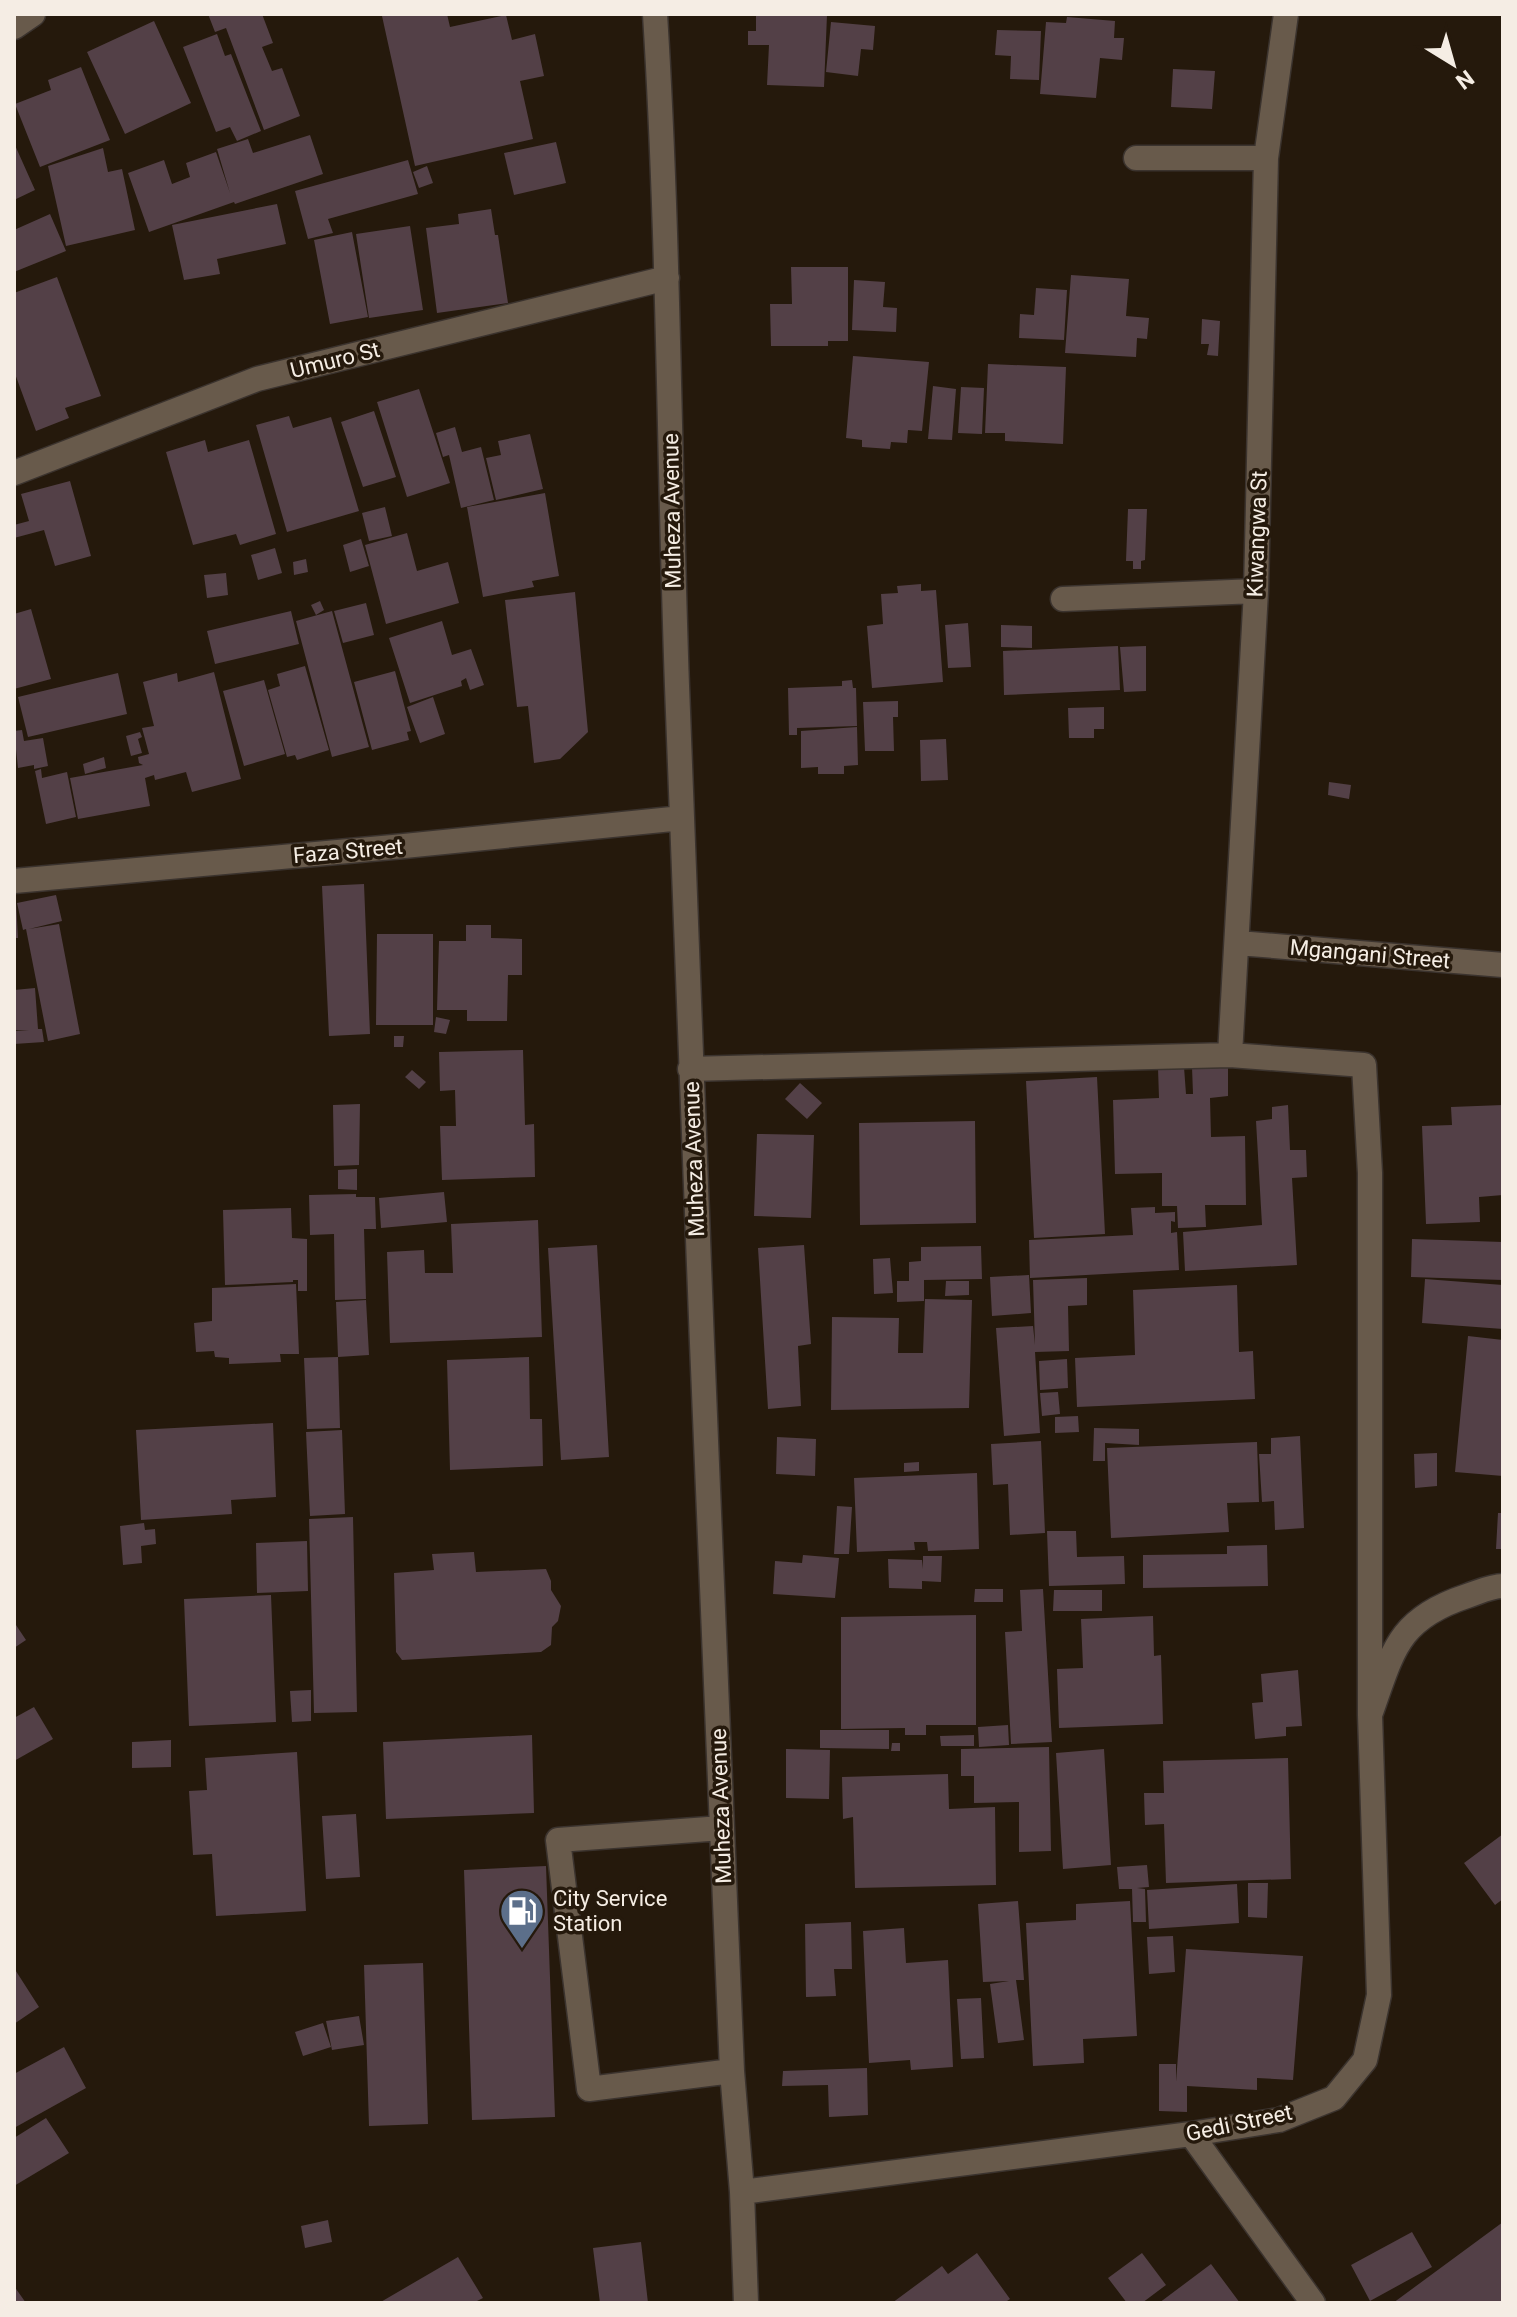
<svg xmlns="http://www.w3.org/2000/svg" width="1517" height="2317" font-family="Roboto,sans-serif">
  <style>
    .building { fill: #534047 }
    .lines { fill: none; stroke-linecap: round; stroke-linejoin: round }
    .minor-casing { stroke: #3b332e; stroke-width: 27 }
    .minor { stroke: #685a4b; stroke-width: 24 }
    .labels { text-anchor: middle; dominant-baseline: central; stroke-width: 7; stroke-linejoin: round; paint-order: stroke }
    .street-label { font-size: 22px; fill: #f5ede4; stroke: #25190c }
    .poi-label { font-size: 22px; fill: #f5ede4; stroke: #25190c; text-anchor: start }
  </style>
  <rect width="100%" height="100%" fill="#25190c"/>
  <path class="building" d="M208 14H262L273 43 262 47 272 71 282 68 300 116 264 130 226 28 215 32Z
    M390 14H447L450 27 506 15 512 40 535 34 544 76 520 81 533 139 415 166 382 16Z
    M756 14 827 15 824 87 767 85 769 45H748V31H756Z
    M1067 17 1115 21 1114 38H1124L1122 60 1100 58 1096 98 1040 94 1046 22 1066 23Z
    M154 21 191 103 125 134 87 52Z
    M831 22 875 26 873 50 861 49 858 76 826 72Z
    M997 30 1041 31 1039 80 1010 79 1011 56 995 55Z
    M217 34 225 56 231 54 261 131 237 141 230 127 216 132 183 47Z
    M81 67 110 140 40 167 15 104 51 90 48 80Z
    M1173 69 1215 71 1212 109 1171 107Z
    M310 135 323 174 235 204 234 202 149 232 128 173 164 160 172 184 190 177 186 163 216 152 230 193 217 149 248 139 253 153Z
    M556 142 566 183 514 195 504 153Z
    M14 143 35 190 14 200Z
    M103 148 108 172 122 169 135 230 66 246 48 166Z
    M408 160 418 194 328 219 333 233 308 239 295 191Z
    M427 166 433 183 419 188 413 172Z
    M277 204 286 244 217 259 220 274 184 280 172 225Z
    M491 209 495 235H498L508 303 437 313 426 228 459 224 458 214Z
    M50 214 66 251 14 272V230Z
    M410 226 423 310 369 318 356 234Z
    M352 232 368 317 330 324 314 240Z
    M791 267H848V341H828V346H771L770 304H792Z
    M1071 275 1129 279 1126 316 1149 318 1147 339 1137 338 1136 357 1065 353Z
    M57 277 101 396 65 408 69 418 36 431 14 371V293Z
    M854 280 885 282 883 307 897 308 896 332 852 330Z
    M1036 288 1067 290 1064 340 1019 338 1020 314 1034 315Z
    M1202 319 1220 321 1218 356 1207 355 1209 344H1201Z
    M853 356 929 362 922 431 908 430 907 443 891 442 890 449 862 447V440L846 438Z
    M988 364 1066 367 1063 444 1005 441V433H985Z
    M933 386 956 389 952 440 928 439Z
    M961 387 984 388 982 434 958 433Z
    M419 389 450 483 407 497 377 402Z
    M374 411 396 477 363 487 341 422Z
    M289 416 293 428 331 417 359 511 287 532 256 425Z
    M455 427 462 452 481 447 494 500 461 508 449 455 443 457 436 433Z
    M530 434 543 489 496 500 486 458 501 455 498 441Z
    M205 440 208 452 249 440 276 534 240 545 236 534 193 545 166 452Z
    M70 481 91 556 55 566 44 530 14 538V525L29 521 21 494Z
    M545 493 559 576 532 581 534 587 483 597 467 507Z
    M385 507 392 536 369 541 362 513Z
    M1128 509H1147L1145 560 1141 561V569H1133V561H1126Z
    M407 533 417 571 448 562 459 603 386 624 365 545Z
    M361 539 369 566 350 572 343 545Z
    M275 548 282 573 258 580 251 555Z
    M306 559 308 572 294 575 293 562Z
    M226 573 228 595 207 598 204 575Z
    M921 584V591L936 590 943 682 872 688 867 626 883 624 881 594 898 593 897 586Z
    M575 592 588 732 560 759 534 763 528 706 517 707 505 600Z
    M320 601 324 610 316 615 311 605Z
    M366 603 374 635 343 643 334 611Z
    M31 609 51 679 14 689V614Z
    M291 611 299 644 215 664 207 631Z
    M332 611 369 747 332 757 296 621Z
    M442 621 452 655 471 649 484 685 470 690 466 678 461 681 462 686 410 703 389 638Z
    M968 623 971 667 948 668 945 625Z
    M1001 625 1032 626V648L1001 647Z
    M1118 646 1120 690 1004 695 1003 651Z
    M1146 646V691L1124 692 1120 647Z
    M305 666 329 750 297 760 295 755 287 757 268 690 280 686 277 674Z
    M395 671 411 731 407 732 409 740 372 750 354 682Z
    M214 672 241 779 192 792 186 772 155 780 154 775 145 778 150 806 78 819 70 778 143 765 139 763 138 757 149 754 142 728 154 726 143 682 177 673 178 682Z
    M118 673 127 714 28 737 18 697Z
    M264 680 285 754 244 766 223 691Z
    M852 680 853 688H856L857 726 797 728V735H789L788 688 842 686V681Z
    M433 697 445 734 420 743 407 707Z
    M898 701V717H893L894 751H865L863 702Z
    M1104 707V729H1094V738H1069L1068 708Z
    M857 727 858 765 844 766V774H818V767L801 768V731Z
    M22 730 24 741 43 738 48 766 34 769V765L18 768 14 731Z
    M140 732 142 737 138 739 142 753 131 756 126 736Z
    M946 739 948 780 921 781 920 740Z
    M104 757 106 768 85 774 83 764Z
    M41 769 42 778 67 772 76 817 46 824 35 771Z
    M1329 782 1351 785 1349 799 1328 795Z
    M364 884 370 1034 329 1036 322 886Z
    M56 895 62 921 29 929 59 924 80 1034 48 1041 26 929 23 930 17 903Z
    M14 902H16L18 938H14Z
    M466 925H491V938L522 939V975H508L507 1021H467V1010H437L439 941H466Z
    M377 934H433V1025H376Z
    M35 988 38 1029H42L44 1042 14 1044V1031L29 1030H14V990Z
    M436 1017 450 1020 446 1034 434 1032Z
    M394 1036H404L403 1047H394Z
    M523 1050 525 1125 534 1124 535 1177 442 1180 440 1126H456L455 1090 440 1091 439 1052Z
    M1184 1067 1186 1094H1193L1192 1067H1228V1096L1210 1098 1211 1137 1245 1136 1246 1205H1205L1206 1227 1178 1228 1177 1206H1162V1173L1115 1174 1113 1100 1159 1098 1158 1068Z
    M412 1070 426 1082 419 1089 405 1077Z
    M1097 1077 1105 1234 1034 1238 1026 1081Z
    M800 1083 822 1103 807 1119 785 1099Z
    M360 1104 359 1165 334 1166 333 1105Z
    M1288 1105 1290 1150H1306L1307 1177 1292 1178 1297 1265 1185 1271 1183 1232 1262 1225 1256 1121 1272 1119V1107Z
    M1503 1105V1195L1479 1197 1480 1222 1426 1224 1422 1126 1452 1125 1451 1107Z
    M975 1121 976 1223 860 1225 859 1123Z
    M757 1134 814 1135 811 1218 754 1216Z
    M357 1169V1190L338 1189V1170Z
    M444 1192 447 1222 381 1228 379 1198Z
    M356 1194V1197H375L376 1229H364L366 1299 335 1300 334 1234 310 1235 309 1195Z
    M1155 1207V1213L1175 1212V1222L1171 1221V1233L1177 1232 1179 1270 1030 1278 1029 1240 1133 1235 1131 1208Z
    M291 1208 292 1238 307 1239V1291H298V1280H293V1282L225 1285 223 1210Z
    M538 1220 542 1337 390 1343 387 1252 424 1250 425 1273H453L451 1224Z
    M1412 1239 1503 1242V1280L1411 1277Z
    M597 1245 609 1457 561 1460 548 1248Z
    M804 1245 811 1344 798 1346 801 1406 768 1409 758 1248Z
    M981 1246 982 1279 924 1280V1301L897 1302V1281H909V1262L921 1261V1247Z
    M890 1258 893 1293 874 1294 873 1259Z
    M1029 1275 1031 1313 992 1316 990 1277Z
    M1087 1278V1305L1068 1306 1069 1351 1035 1352 1040 1433 1004 1436 996 1328 1033 1326 1035 1345 1033 1280Z
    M1425 1279 1503 1285V1329L1422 1323Z
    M946 1281H969V1295L945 1296Z
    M296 1284 299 1354H280L281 1362 229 1364V1358L215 1357 214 1351 196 1352 194 1323 212 1321V1288Z
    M1237 1285 1239 1352 1253 1351 1255 1399 1077 1407 1075 1358 1135 1355 1133 1290Z
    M925 1299 972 1300 969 1408 831 1410 832 1317 899 1318 898 1353H923Z
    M366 1300 369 1355 338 1357 336 1302Z
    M1468 1336 1503 1340V1476L1455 1472Z
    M338 1357 340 1428 307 1429 304 1358Z
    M529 1357 530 1419H542L543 1466 450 1470 447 1360Z
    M1067 1359 1068 1388 1040 1390 1039 1361Z
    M1058 1392 1060 1414 1042 1416 1040 1393Z
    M1078 1416 1079 1432 1055 1433V1417Z
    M273 1423 276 1497 231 1500 232 1514 141 1520 136 1430Z
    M1094 1428 1139 1429V1445L1105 1443V1461H1093Z
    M342 1430 345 1514 310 1516 306 1432Z
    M1300 1436 1304 1528 1275 1530 1274 1501 1262 1502 1259 1454H1271V1438Z
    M777 1437 816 1439 815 1476 776 1474Z
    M1041 1441 1045 1533 1010 1535 1008 1484 993 1485 991 1444Z
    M1257 1442 1259 1502 1227 1503 1229 1532 1111 1538 1107 1448Z
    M1437 1453V1486L1415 1488 1414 1454Z
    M919 1462V1471L904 1472V1463Z
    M977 1473 979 1549 928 1551 927 1542H914L915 1550 857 1552 854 1478Z
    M837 1506 852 1507 849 1554H834Z
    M1498 1513H1503V1549H1496Z
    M353 1517 357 1712 314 1713 309 1519Z
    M144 1523 145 1530 155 1529 156 1544 141 1546 142 1563 123 1565 120 1526Z
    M1047 1531H1076L1077 1557 1124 1556 1125 1584 1049 1586Z
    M307 1541 308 1591 257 1593 256 1543Z
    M1267 1545 1268 1586 1143 1588V1555L1227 1554V1546Z
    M474 1552 476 1572 546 1569 551 1581V1590L561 1606 558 1621 552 1627 551 1645 541 1652 402 1660 396 1652 394 1573 434 1570 432 1554Z
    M803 1555 839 1558 835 1598 773 1594 775 1561 802 1563Z
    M923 1556H942L941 1582 922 1581V1589L889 1588 888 1559 922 1560 923 1569Z
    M975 1589H1003V1602H974Z
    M1043 1589 1052 1742 1011 1744 1005 1632 1022 1631 1020 1590Z
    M1054 1590H1102V1611H1053Z
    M271 1595 276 1722 189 1726 184 1599Z
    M976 1615V1725H926V1735H905V1728L841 1729V1617Z
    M1153 1616 1154 1656 1161 1655 1163 1724 1059 1728 1057 1669 1083 1668 1081 1619Z
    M14 1622 26 1640 14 1648Z
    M1298 1670 1302 1726 1286 1727V1736L1255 1739 1252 1703 1263 1702 1261 1674Z
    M311 1690V1721L292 1722 290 1691Z
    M34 1707 53 1739 14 1761V1718Z
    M1008 1725 1009 1745 979 1747 978 1727Z
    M820 1730H889V1749L820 1748Z
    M532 1735 534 1813 386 1819 383 1742Z
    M974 1735V1746H941L940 1736Z
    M171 1740V1767L132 1768V1742Z
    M892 1743H900V1751H891Z
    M1049 1747 1051 1851 1019 1852V1802L974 1803V1776H961V1749Z
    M786 1749 830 1750 829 1799 786 1798Z
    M1104 1749 1111 1865 1063 1869 1056 1753Z
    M297 1752 306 1911 216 1916 212 1854 193 1855 189 1791 207 1790 205 1758Z
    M1288 1758 1291 1879 1166 1883 1164 1824 1145 1825 1144 1793H1164L1163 1761Z
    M948 1774 949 1809 995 1807 996 1885 855 1888 853 1817 843 1819 842 1777Z
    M356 1814 360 1877 326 1879 322 1816Z
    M1503 1834V1899L1495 1905 1464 1863Z
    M1147 1865 1149 1887 1137 1888 1145 1889 1146 1922H1133L1132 1889H1119L1117 1867Z
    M546 1866 555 2117 472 2120 464 1870Z
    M1248 1883H1268L1267 1918 1248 1917Z
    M1237 1884 1239 1923 1149 1929 1147 1890Z
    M1018 1901 1024 1980H1016L1024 2040 998 2043 990 1984 1009 1981 983 1982 978 1904Z
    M1130 1901 1137 2036 1083 2039 1084 2063 1033 2066 1026 1923 1076 1920V1904Z
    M851 1922 852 1969H834L836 1996 806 1997 805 1924Z
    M904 1928 906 1963 948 1960 953 2067 911 2070 910 2060 869 2063 863 1931Z
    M1173 1936 1175 1972 1149 1974 1147 1937Z
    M1186 1949 1303 1956 1293 2080 1257 2078V2090L1187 2086V2112L1159 2111V2064H1176V2082Z
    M423 1963 428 2124 369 2126 364 1965Z
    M14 1968 39 2007 14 2024Z
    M981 1998 984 2058 961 2059 957 1999Z
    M359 2016 364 2045 332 2050 326 2021Z
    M323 2023 331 2047 303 2056 295 2032Z
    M64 2047 86 2088 14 2128V2074Z
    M867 2068 868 2115 829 2117 828 2085 782 2086 783 2071Z
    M46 2118 69 2153 14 2186V2138Z
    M328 2220 332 2242 305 2248 301 2226Z
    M1503 2222V2303H1393Z
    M1412 2232 1432 2267 1370 2301 1351 2265Z
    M641 2242 648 2303H600L593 2248Z
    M977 2253 1010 2299 1004 2303H892L942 2266 948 2274Z
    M1142 2253 1166 2285 1142 2303H1127L1108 2278Z
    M458 2257 483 2298 473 2303H379Z
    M1211 2264 1240 2303H1159Z
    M14 2286 26 2303H14Z"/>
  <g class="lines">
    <g class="minor-casing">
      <path id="minor" d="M655 14C669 238 669 462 677 686 694 1148 712 1609 732 2071L742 2192 746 2303
        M14 27 33 14
        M1136 158H1266
        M14 473 257 379 667 278
        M1063 599 1256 591
        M14 881 404 846 682 818
        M1238 943 1503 965
        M1230 1055 1256 591 1266 158 1286 14
        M690 1069 1230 1055 1364 1065 1370 1173V1715
        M722 1828 558 1840 589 2089 732 2071
        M1191 2134 1313 2303
        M742 2192 1191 2134 1279 2120 1334 2098 1365 2060 1379 1995 1370 1715C1393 1651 1397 1619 1467 1596 1479 1592 1491 1586 1503 1586"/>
    </g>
    <use href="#minor" class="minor"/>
  </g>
  <defs>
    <g id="fuel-pin" transform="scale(2.3)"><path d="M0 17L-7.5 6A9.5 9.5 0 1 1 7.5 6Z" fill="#5c6f8a" stroke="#25190c"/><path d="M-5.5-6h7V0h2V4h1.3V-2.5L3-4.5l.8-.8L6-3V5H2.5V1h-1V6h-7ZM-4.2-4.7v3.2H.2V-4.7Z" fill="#fff"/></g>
  </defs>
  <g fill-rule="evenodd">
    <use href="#fuel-pin" x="522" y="1911"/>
  </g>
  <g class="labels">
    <g class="street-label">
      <text transform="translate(335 360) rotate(-14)">Umuro St</text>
      <text transform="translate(672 511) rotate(-91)">Muheza Avenue</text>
      <text transform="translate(1257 534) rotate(-88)">Kiwangwa St</text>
      <text transform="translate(348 851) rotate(-5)">Faza Street</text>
      <text transform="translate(1370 954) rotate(5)">Mgangani Street</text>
      <text transform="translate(694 1159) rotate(-92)">Muheza Avenue</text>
      <text transform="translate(721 1806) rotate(-92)">Muheza Avenue</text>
      <text transform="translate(1239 2123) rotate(-12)">Gedi Street</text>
    </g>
    <g class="poi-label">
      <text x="553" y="1898">City Service<tspan x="553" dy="25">Station</tspan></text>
    </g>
  </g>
  <rect width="1517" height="2317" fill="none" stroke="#f5ede4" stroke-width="32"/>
  <g transform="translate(1453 64) rotate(143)" stroke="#25190c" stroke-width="6" paint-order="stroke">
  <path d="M0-6L14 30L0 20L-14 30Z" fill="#f5ede4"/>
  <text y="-12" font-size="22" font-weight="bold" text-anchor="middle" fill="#f5ede4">N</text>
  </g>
</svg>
